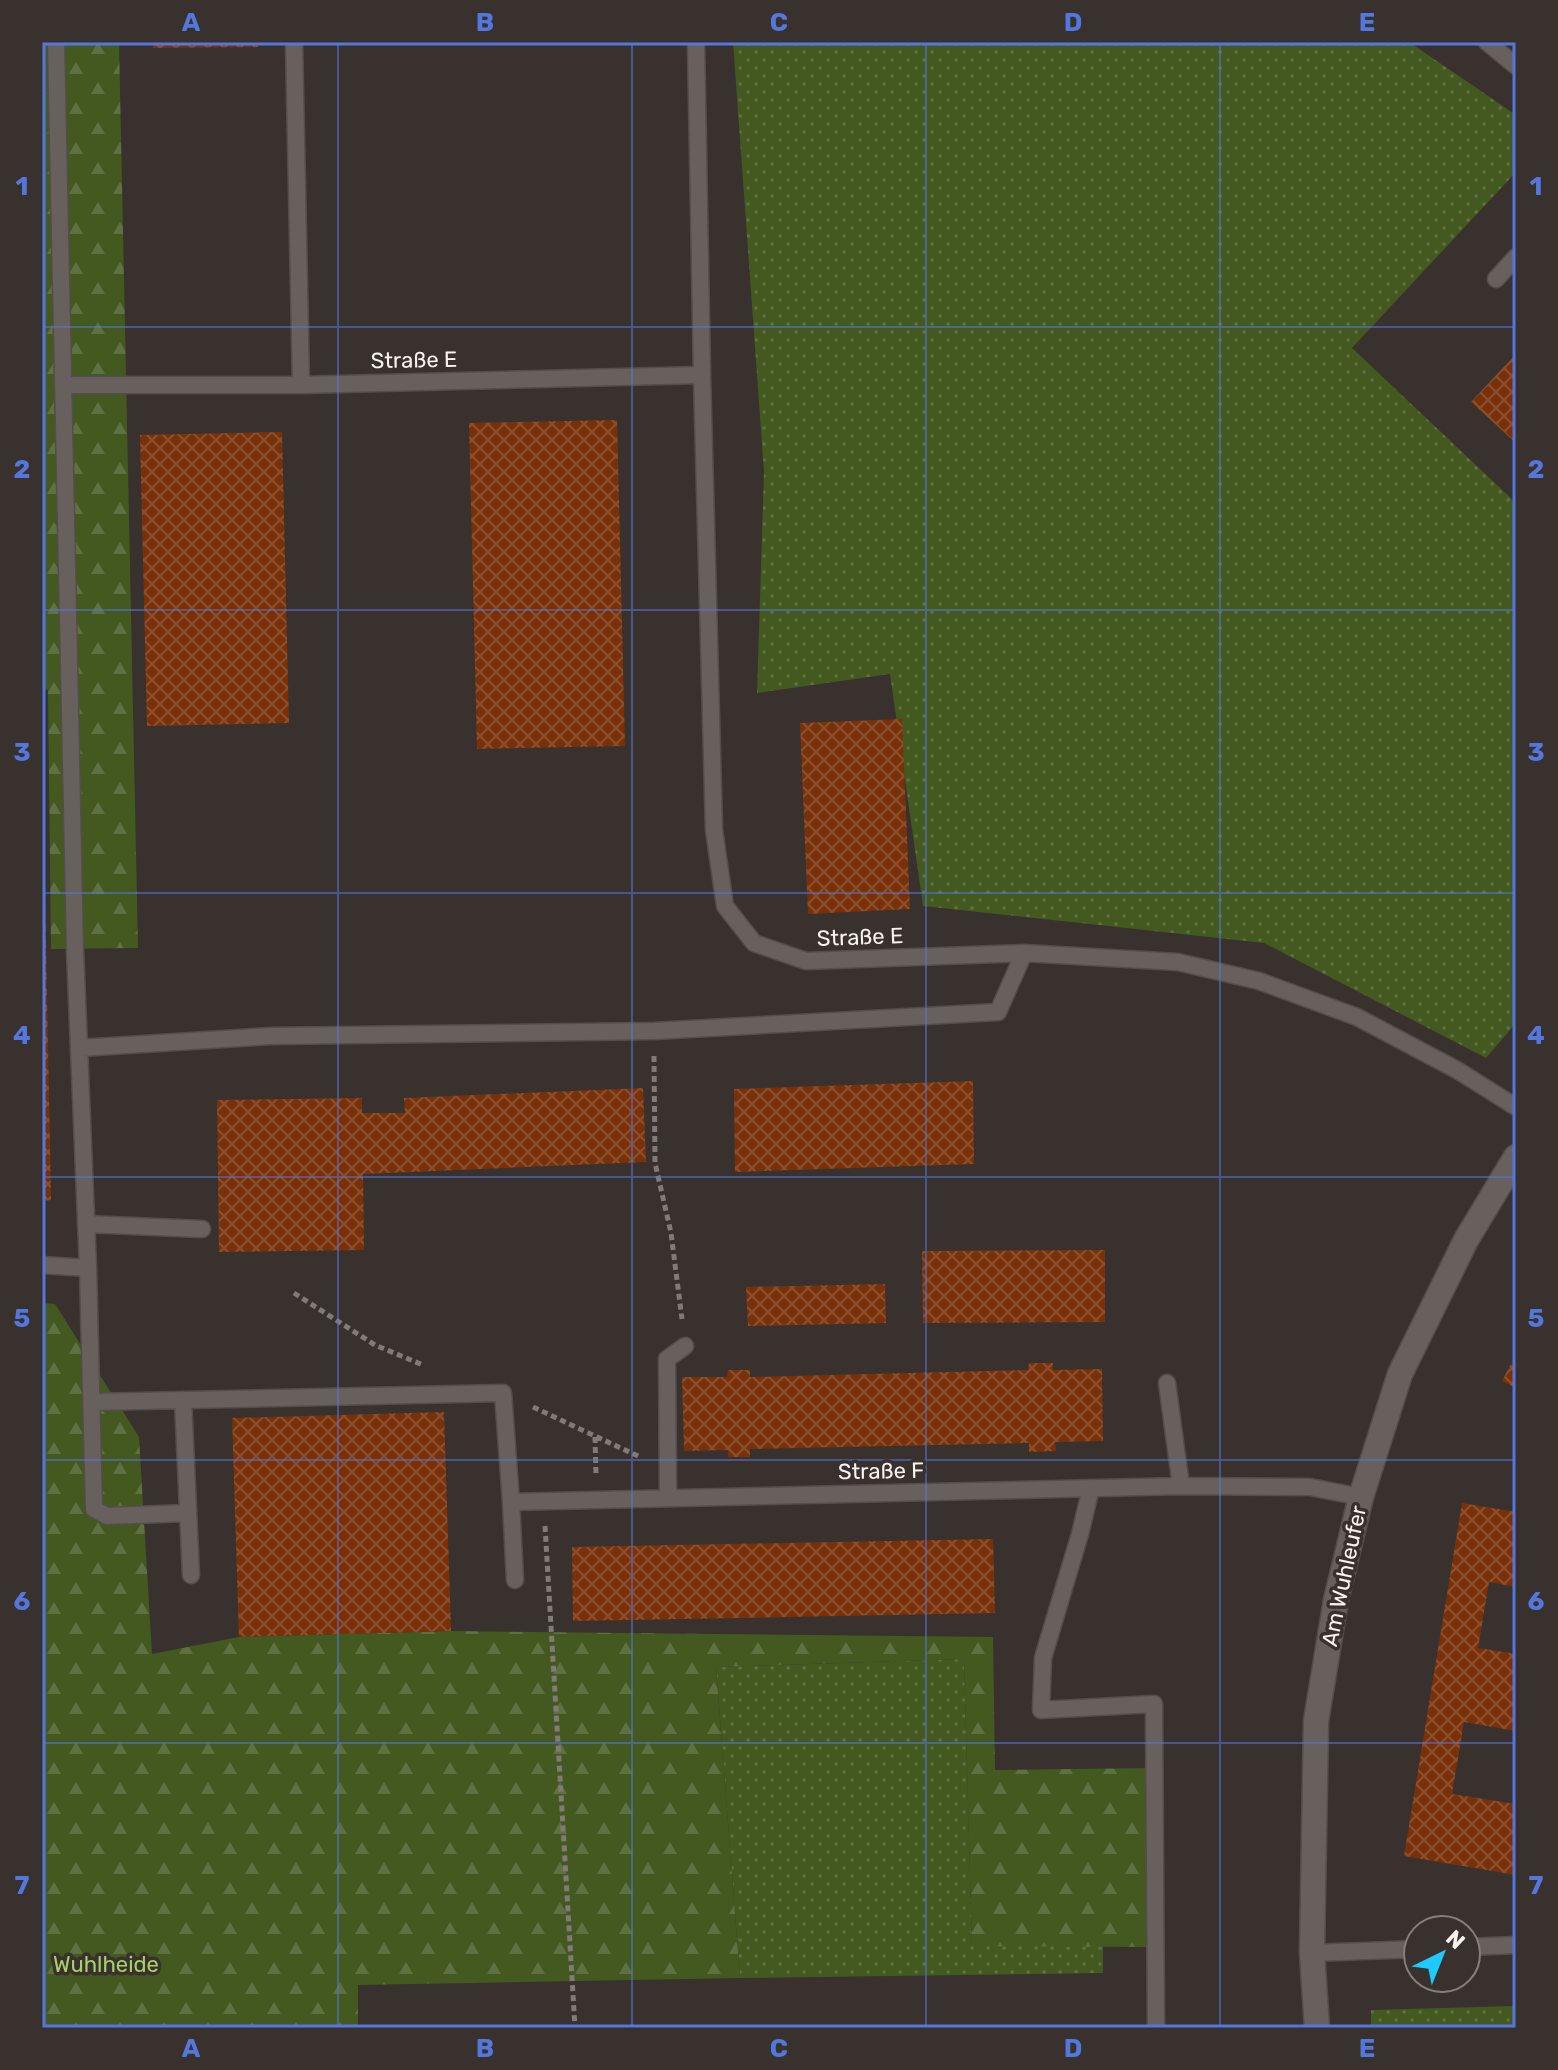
<svg xmlns="http://www.w3.org/2000/svg" width="1558" height="2070" font-family="Rubik,sans-serif">
  <style>
    .grass { fill: url(#grass-dots) }
    .forest { fill: url(#forest-firs) }
    .building { fill: url(#building-cross-hatch) }
    .lines { fill: none; stroke-linecap: round; stroke-linejoin: round }
    .service-casing { stroke: #544d4b; stroke-width: 19 }
    .minor-casing { stroke: #544d4b; stroke-width: 27 }
    .path { stroke: #817a78; stroke-width: 5; stroke-dasharray: 6 4; stroke-linecap: butt }
    .service { stroke: #68605c; stroke-width: 16 }
    .minor { stroke: #68605c; stroke-width: 24 }
    .grid { fill: none; stroke: #5477de; stroke-width: 2; stroke-opacity: 0.55 }
    .labels { text-anchor: middle; dominant-baseline: central; stroke-width: 7; stroke-linejoin: round; paint-order: stroke }
    .street-label { font-size: 22px; fill: #f8f3f1; stroke: #39312e }
    .park-label { font-size: 22px; fill: #a8d067; stroke: #39312e }
    .neatline { fill: none; stroke: #5477de; stroke-width: 3 }
    .grid-label { font-size: 26px; text-anchor: middle; font-weight: bold; fill: #5477de }
  </style>
  <defs>
    <pattern id="grass-dots" width="8" height="8" patternUnits="userSpaceOnUse" patternTransform="scale(2)"><rect width="8" height="8" fill="#445920"/><path d="M2 2h.1M6 6h.1" fill="none" stroke="#607141" stroke-width="1.8" stroke-linecap="round"/></pattern>
    <pattern id="forest-firs" width="22" height="20" patternUnits="userSpaceOnUse" patternTransform="scale(2)"><rect width="22" height="20" fill="#445920"/><path d="M5 1l3.5 6h-7zM16 11l3.5 6h-7z" fill="#607141"/></pattern>
    <pattern id="building-cross-hatch" width="8" height="8" patternUnits="userSpaceOnUse" patternTransform="scale(2)"><rect width="8" height="8" fill="#793109"/><path d="M0 0l8 8M0 8l8-8" fill="none" stroke="#8d4f2d"/></pattern>
  </defs>
  <rect width="100%" height="100%" fill="#39312e"/>
  <path class="grass" d="M733 42H1409L1516 115V172L1352 348 1516 503V1023L1486 1058 1264 943 923 906 890 674 757 693 764 472Z
    M964 1659 972 1946H1103V1973L740 1978 716 1667Z
    M1516 2006V2028H1371V2010Z"/>
  <path class="forest" d="M42 42H119L138 948 51 949 48 690 42 689Z
    M42 1303 55 1304 139 1437 152 1654 239 1637 451 1631 993 1637 995 1770 1155 1768 1154 1947 972 1946 964 1659 716 1667 740 1978 358 1985V2028H42Z"/>
  <path class="building" d="M153 42H258V47L153 48Z
    M1516 354V443L1471 402Z
    M617 420 625 746 477 749 469 423Z
    M282 432 289 723 147 726 140 435Z
    M902 719 910 909 808 914 800 723Z
    M42 891H45L51 1200 42 1201Z
    M973 1081 974 1164 735 1172 734 1089Z
    M643 1088 646 1162 363 1174 364 1250 219 1252 217 1100 362 1098V1113H405L404 1098Z
    M1105 1250V1322L923 1323 922 1251Z
    M885 1284 886 1323 748 1326 746 1287Z
    M1516 1354V1388L1502 1381Z
    M1029 1363H1053V1370L1102 1369 1103 1441 1055 1442 1056 1451 1029 1452V1443L750 1449V1457H728V1450L684 1451 682 1377H727L728 1370H750V1377L1028 1370Z
    M444 1412 451 1631 239 1637 232 1418Z
    M1462 1503 1516 1512V1587L1489 1582 1478 1648 1516 1654V1731L1464 1722 1452 1794 1516 1804V1875L1404 1856Z
    M993 1539 995 1613 573 1621 572 1547Z"/>
  <g class="lines">
    <g class="service-casing">
      <path id="service" d="M56 42 75 950 88 1268 94 1509 107 1516 188 1513
        M294 42 301 385
        M696 42 702 375 714 830 725 906 754 943 806 961 1024 953 1178 962 1259 981 1357 1017 1457 1070 1516 1107
        M1487 42 1516 66
        M1496 279 1516 257
        M63 385H301L702 375
        M79 1048 271 1036 654 1031 998 1012 1024 953
        M86 1224 202 1229
        M42 1265 88 1268
        M1167 1383 1181 1486
        M183 1400 191 1575
        M92 1402 503 1393 511 1502 1181 1486 1310 1487 1361 1497
        M1091 1488 1080 1534 1043 1658 1041 1710 1154 1704 1156 2028
        M668 1498 667 1359 685 1346
        M511 1502 515 1580
        M1466 1947 1516 1945
        M1312 1953 1418 1949"/>
    </g>
    <g class="minor-casing">
      <path id="minor" d="M1317 2028 1312 1953 1316 1721 1336 1600 1361 1497 1400 1374 1466 1240 1516 1157"/>
    </g>
    <path class="path" d="M654 1056 655 1163 671 1233 682 1319
      M294 1293 375 1345 423 1365
      M533 1407 640 1457
      M595 1437 596 1475
      M545 1526 575 2028"/>
    <use href="#service" class="service"/>
    <use href="#minor" class="minor"/>
  </g>
  <path class="grid" d="M338 42V2028M632 42V2028M926 42V2028M1220 42V2028M42 327H1516M42 610H1516M42 893H1516M42 1177H1516M42 1460H1516M42 1743H1516"/>
  <g class="labels">
    <g class="street-label">
      <text transform="translate(414 360) rotate(-1)">Straße E</text>
      <text transform="translate(860 937) rotate(-2)">Straße E</text>
      <text transform="translate(881 1471) rotate(-1)">Straße F</text>
      <text transform="translate(1344 1576) rotate(-78)">Am Wuhleufer</text>
    </g>
    <g class="park-label">
      <text x="106" y="1964">Wuhlheide</text>
    </g>
  </g>
  <rect width="1558" height="2070" fill="none" stroke="#39312e" stroke-width="88"/>
  <g transform="translate(1442 1954) rotate(43)"><circle r="38" fill="#39312e" stroke="#857f7c" stroke-width="2"/>
  <path d="M0-6L14 30L0 20L-14 30Z" fill="#1fc9fd"/>
  <text y="-12" font-size="22" font-weight="bold" text-anchor="middle" fill="#f8f3f1">N</text>
  </g>
  <rect x="44" y="44" width="1470" height="1982" class="neatline"/>
  <g class="grid-label">
    <text x="191" y="31">A</text>
    <text x="485" y="31">B</text>
    <text x="779" y="31">C</text>
    <text x="1073" y="31">D</text>
    <text x="1367" y="31">E</text>
    <text x="22" y="195">1</text>
    <text x="1536" y="195">1</text>
    <text x="22" y="478">2</text>
    <text x="1536" y="478">2</text>
    <text x="22" y="761">3</text>
    <text x="1536" y="761">3</text>
    <text x="22" y="1044">4</text>
    <text x="1536" y="1044">4</text>
    <text x="22" y="1327">5</text>
    <text x="1536" y="1327">5</text>
    <text x="22" y="1610">6</text>
    <text x="1536" y="1610">6</text>
    <text x="22" y="1894">7</text>
    <text x="1536" y="1894">7</text>
    <text x="191" y="2057">A</text>
    <text x="485" y="2057">B</text>
    <text x="779" y="2057">C</text>
    <text x="1073" y="2057">D</text>
    <text x="1367" y="2057">E</text>
  </g>
</svg>
